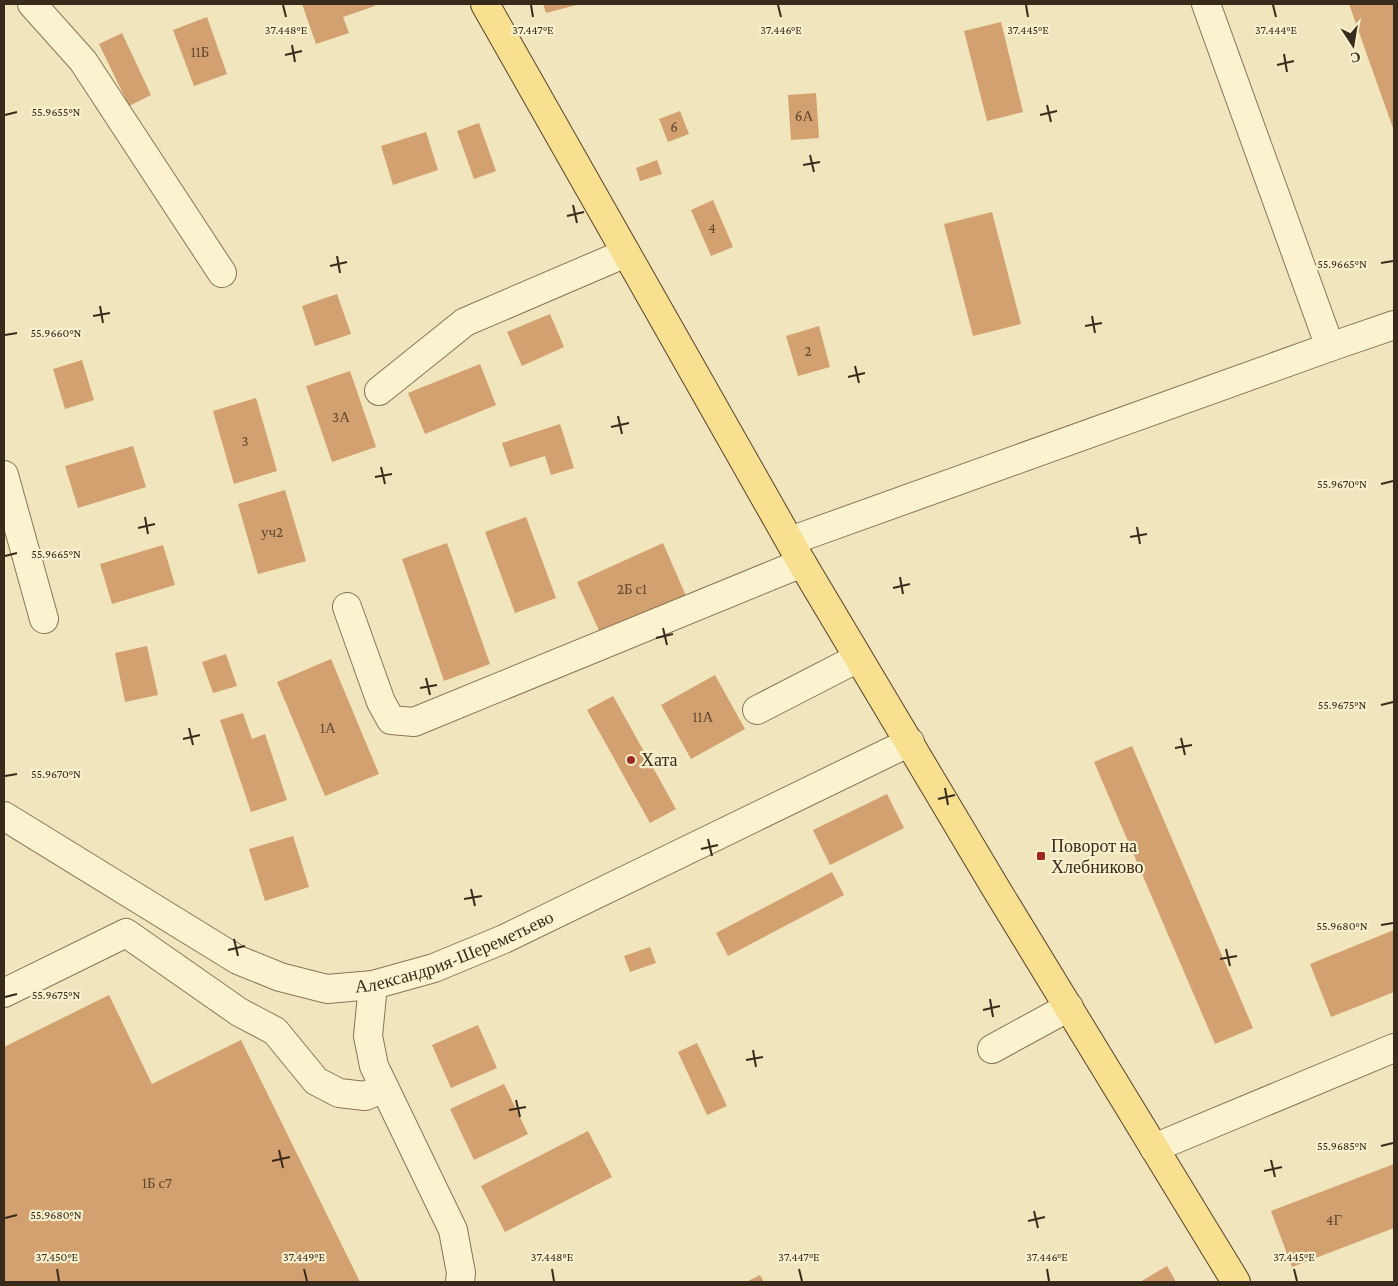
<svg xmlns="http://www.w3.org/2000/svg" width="1398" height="1286" font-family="'Crimson Pro',serif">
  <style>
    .building { fill: #d3a06f }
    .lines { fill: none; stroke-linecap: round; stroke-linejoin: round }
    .minor-casing { stroke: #8a7555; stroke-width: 30 }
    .major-casing { stroke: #57422a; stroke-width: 30 }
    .minor { stroke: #fbf2d0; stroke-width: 28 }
    .major { stroke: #f8e090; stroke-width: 28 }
    .ticks { fill: none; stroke: #382b1b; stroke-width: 2 }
    .poi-dot { fill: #9e2820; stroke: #f8efcd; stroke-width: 2 }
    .labels { text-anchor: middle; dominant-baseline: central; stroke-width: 4.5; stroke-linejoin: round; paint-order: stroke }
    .number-label { font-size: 15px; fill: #5f4830 }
    .poi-label { font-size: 18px; fill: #382b1b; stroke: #f8efcd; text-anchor: start }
    .street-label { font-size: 18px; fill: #382b1b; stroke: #f8efcd }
    .ticks-label { font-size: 12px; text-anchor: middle; fill: #382b1b; stroke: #f8efcd; stroke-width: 4.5; stroke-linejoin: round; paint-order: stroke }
  </style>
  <rect width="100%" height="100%" fill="#f1e5bd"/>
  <path class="building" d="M302 4H375V6L343 17 349 33 316 44Z
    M543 4H580L546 13Z
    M1349 4H1394V131Z
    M207 17 227 74 194 86 173 30Z
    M1001 22 1023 112 987 121 964 31Z
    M122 33 151 95 129 106 99 44Z
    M816 93 819 138 791 140 788 95Z
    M680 111 689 134 668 142 659 119Z
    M479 123 496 171 474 179 457 131Z
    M426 132 438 170 393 185 381 146Z
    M657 160 662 174 640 181 636 168Z
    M713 200 733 247 711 256 691 210Z
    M992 212 1021 324 973 336 944 224Z
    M337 294 351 334 315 346 302 306Z
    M550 314 564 347 522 366 507 332Z
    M819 326 830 367 798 376 786 336Z
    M82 360 94 400 65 409 53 369Z
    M480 364 496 405 425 434 408 393Z
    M350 371 376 447 332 462 306 386Z
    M256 398 277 471 234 484 213 411Z
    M560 424 574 468 551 475 545 456 510 467 502 443Z
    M133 446 146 487 78 508 65 466Z
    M285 490 306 561 258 574 238 504Z
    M526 517 556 598 515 613 485 532Z
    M447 543 490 664 444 681 402 559Z
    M663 543 686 596 601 635 577 582Z
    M163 545 175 585 112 604 100 564Z
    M147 646 158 695 125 702 115 653Z
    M226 654 237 686 213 693 202 662Z
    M331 659 379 774 325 796 277 682Z
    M715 675 745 729 691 759 661 705Z
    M613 696 676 809 650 823 587 710Z
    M243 713 252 739 265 734 287 800 251 812 220 720Z
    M1132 746 1253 1028 1215 1044 1094 762Z
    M887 794 904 828 830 865 813 830Z
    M293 836 309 887 265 901 249 849Z
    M832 872 844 895 728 956 716 933Z
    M1394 930V992L1331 1017 1310 964Z
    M650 947 656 963 630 972 624 956Z
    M109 995 152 1084 241 1040 360 1282H4V1047Z
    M478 1025 497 1068 451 1088 432 1045Z
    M697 1043 727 1106 707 1115 678 1052Z
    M504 1084 528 1134 474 1160 450 1109Z
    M588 1131 612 1177 505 1232 481 1186Z
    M1394 1164V1228L1292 1267 1271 1211Z
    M1167 1266 1176 1282H1140Z
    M760 1275 764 1282H746Z"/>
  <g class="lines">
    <g class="minor-casing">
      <g id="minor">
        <path d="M32 4 83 61 222 273"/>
        <path d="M1206 4 1330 347"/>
        <path d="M379 391 465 322 626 253"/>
        <path d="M4 475 44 619"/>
        <path d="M790 541 1330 347 1394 325"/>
        <path d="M347 607 381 702 391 720 414 722 802 563"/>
        <path d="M757 710 858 658"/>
        <path id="s1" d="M4 816 238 960 280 977 327 989 373 985 434 968 504 939 910 742"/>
        <path d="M373 985 368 1036 374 1066 453 1230 461 1273 460 1282"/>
        <path d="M4 993 126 933 239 1012 275 1031 316 1081 339 1093 365 1096 384 1088"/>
        <path d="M992 1049 1069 1007"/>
        <path d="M1154 1148 1394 1048"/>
      </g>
    </g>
    <g class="major-casing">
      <path id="major" d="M485 4 802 563 995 887 1236 1282"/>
    </g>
    <use href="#minor" class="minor"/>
    <use href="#major" class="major"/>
  </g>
  <path class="ticks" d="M283 5 286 17M531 5 533 17M778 5 781 17M1026 5 1028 17M1273 5 1276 17M292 45 295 62M1284 54 1287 72M285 55 302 51M1277 65 1294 61M1047 105 1051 122M5 115 17 112M1040 115 1057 111M810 155 814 172M803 165 820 162M573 205 577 223M567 216 584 212M337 256 340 273M1381 263 1393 261M330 266 347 262M100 306 103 323M93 316 110 313M1092 316 1095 333M1085 326 1102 323M5 335 17 333M855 366 859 383M848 377 865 373M618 416 622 434M611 427 629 423M381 467 385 484M375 477 392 474M1381 484 1393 481M145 517 148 534M1137 527 1140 544M138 528 155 524M1130 537 1147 534M5 556 17 553M900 577 903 594M893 588 910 584M663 628 667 645M656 638 673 634M426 678 430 695M420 688 437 685M1381 705 1393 702M189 728 193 745M1181 738 1185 755M183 739 200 735M1175 748 1192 745M5 776 17 774M945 788 948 805M938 799 955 795M708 839 712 856M701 849 718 845M471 889 475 906M464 899 482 896M1381 925 1393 923M234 939 238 956M1226 949 1230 966M228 950 245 946M1220 959 1237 956M5 997 17 994M990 999 993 1017M983 1010 1000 1006M753 1050 756 1067M746 1060 763 1057M516 1100 520 1117M509 1110 526 1107M1381 1146 1393 1143M279 1150 283 1168M1271 1160 1275 1177M272 1161 290 1157M1264 1171 1282 1167M1034 1211 1038 1228M5 1218 17 1215M1028 1221 1045 1217M57 1269 59 1281M304 1269 307 1281M552 1269 554 1281M799 1269 802 1281M1047 1269 1049 1281M1294 1269 1297 1281"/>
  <g class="poi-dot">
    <circle cx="631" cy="760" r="5"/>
    <rect x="1036" y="851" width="10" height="10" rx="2.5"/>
  </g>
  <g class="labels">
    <g class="number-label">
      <text x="200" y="52">11Б</text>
      <text x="804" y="116">6А</text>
      <text x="674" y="127">6</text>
      <text x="712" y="228">4</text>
      <text x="808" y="351">2</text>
      <text x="341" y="417">3А</text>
      <text x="245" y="441">3</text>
      <text x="272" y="532">уч2</text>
      <text x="632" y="589">2Б с1</text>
      <text x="703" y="717">11А</text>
      <text x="328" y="728">1А</text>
      <text x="157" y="1183">1Б с7</text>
      <text x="1334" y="1220">4Г</text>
    </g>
    <g class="poi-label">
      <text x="641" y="760">Хата</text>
      <text x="1051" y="846">Поворот на<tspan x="1051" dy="21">Хлебниково</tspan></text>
    </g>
    <g class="street-label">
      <text stroke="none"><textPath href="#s1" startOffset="502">Александрия-Шереметьево</textPath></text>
    </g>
  </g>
  <g class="ticks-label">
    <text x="286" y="34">37.448°E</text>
    <text x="533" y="34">37.447°E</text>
    <text x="781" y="34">37.446°E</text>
    <text x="1028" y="34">37.445°E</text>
    <text x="1276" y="34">37.444°E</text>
    <text x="56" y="116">55.9655°N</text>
    <text x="1342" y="268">55.9665°N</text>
    <text x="56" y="337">55.9660°N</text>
    <text x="1342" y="488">55.9670°N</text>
    <text x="56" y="558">55.9665°N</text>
    <text x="1342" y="709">55.9675°N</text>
    <text x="56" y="778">55.9670°N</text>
    <text x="1342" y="930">55.9680°N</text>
    <text x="56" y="999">55.9675°N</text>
    <text x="1342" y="1150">55.9685°N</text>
    <text x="56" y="1219">55.9680°N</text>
    <text x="57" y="1261">37.450°E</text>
    <text x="304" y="1261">37.449°E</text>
    <text x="552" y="1261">37.448°E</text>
    <text x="799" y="1261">37.447°E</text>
    <text x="1047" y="1261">37.446°E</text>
    <text x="1294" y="1261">37.445°E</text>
  </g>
  <rect width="1398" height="1286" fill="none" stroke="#382b1b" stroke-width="10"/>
  <g transform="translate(1353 45) rotate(168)" stroke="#f8efcd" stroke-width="4" paint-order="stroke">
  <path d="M0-4L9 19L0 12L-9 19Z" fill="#382b1b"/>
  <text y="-8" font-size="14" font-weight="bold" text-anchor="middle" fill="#382b1b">С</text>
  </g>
</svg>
